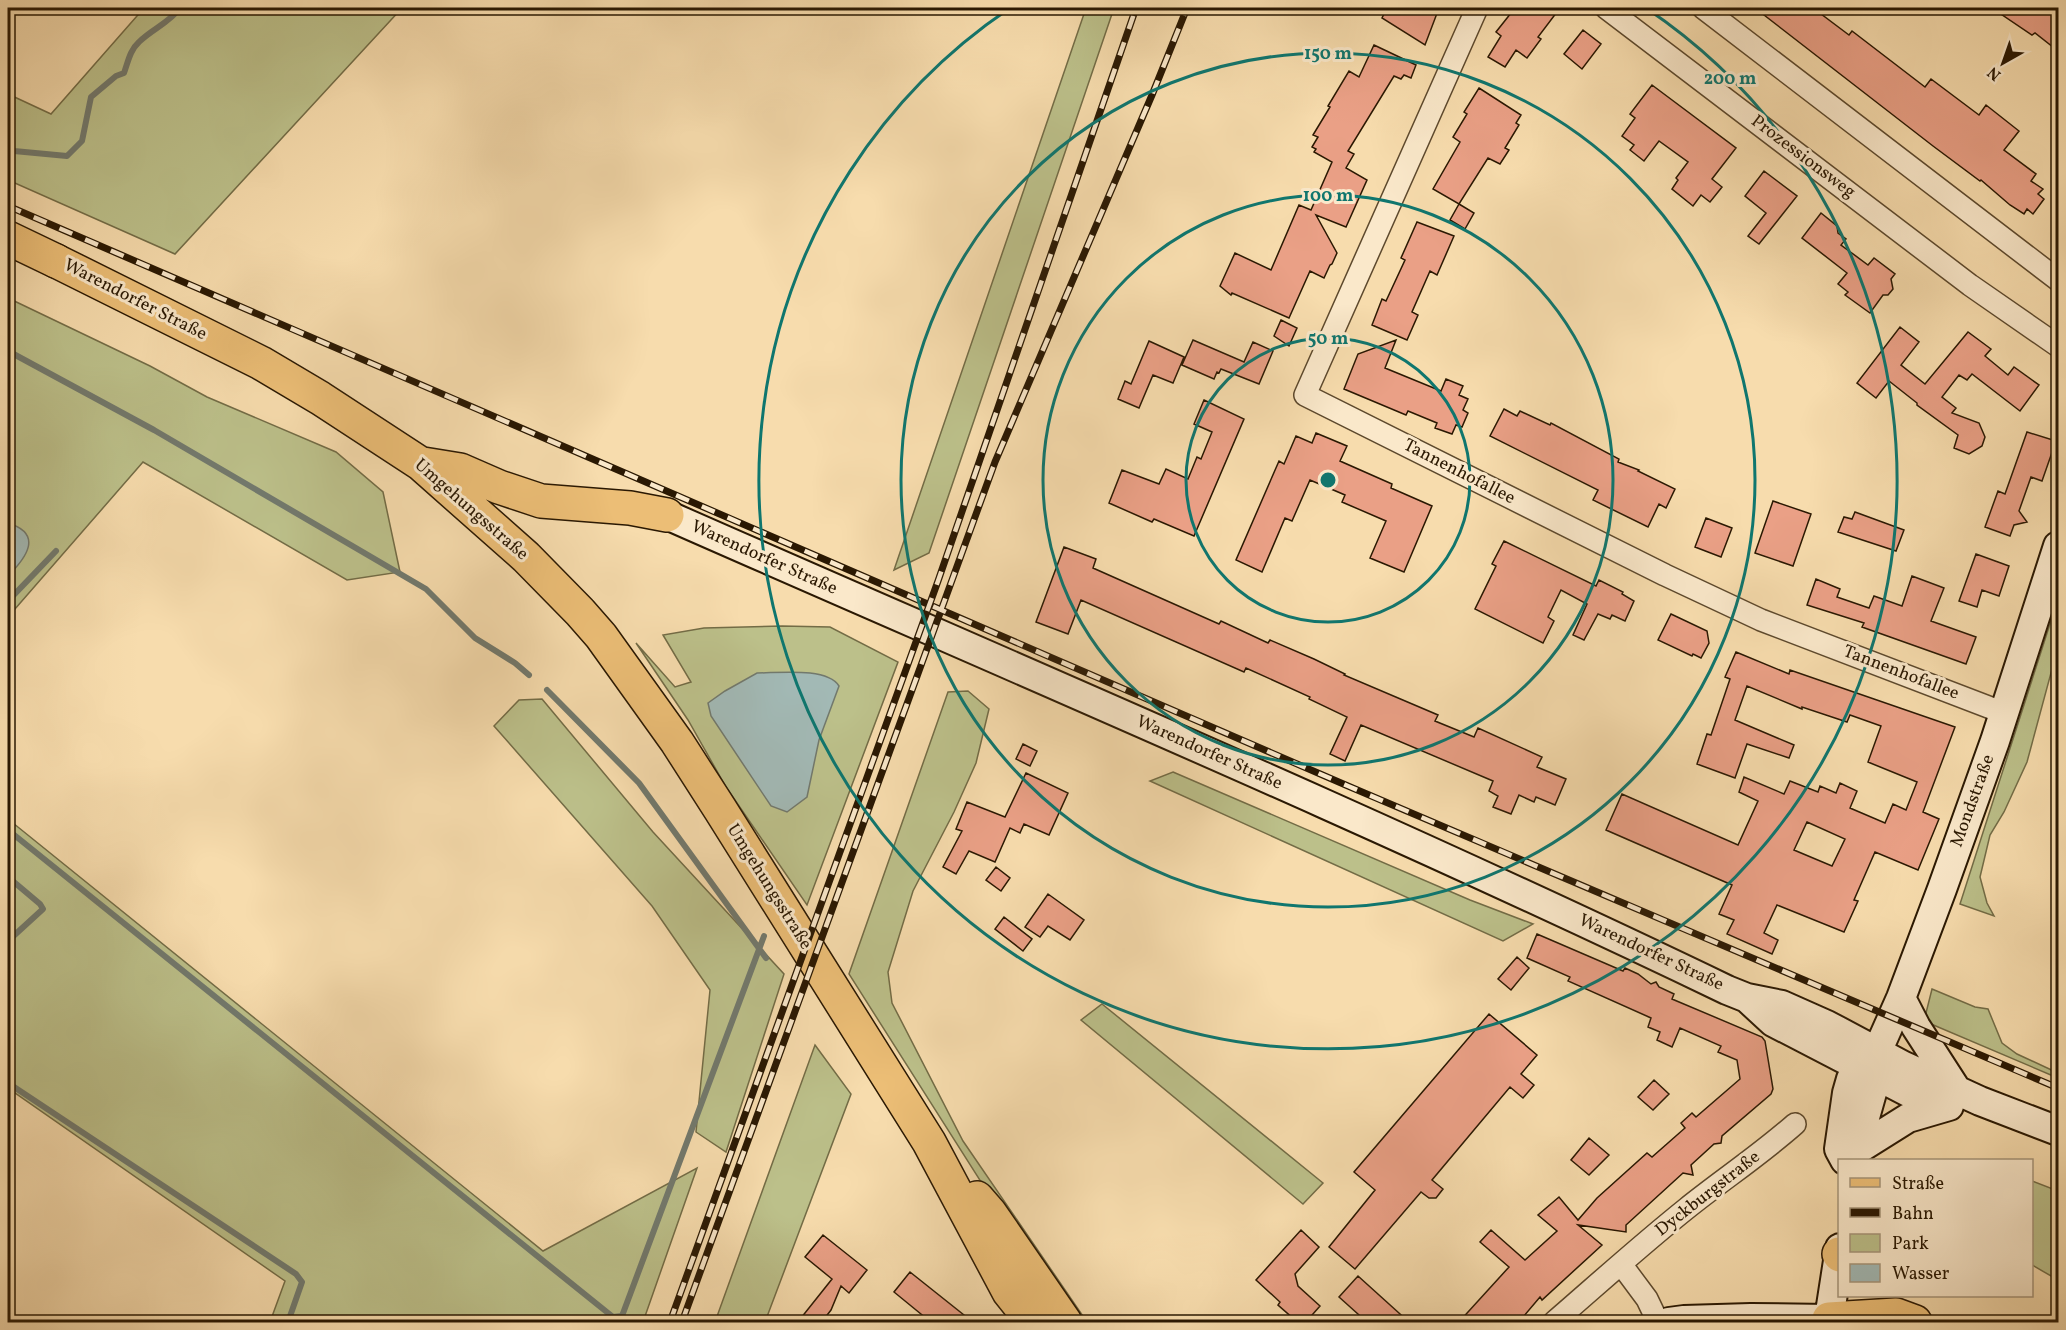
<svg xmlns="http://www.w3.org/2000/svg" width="2066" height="1330" font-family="Vollkorn,serif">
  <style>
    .green { fill: #bcc08a; stroke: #736c46; stroke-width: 1.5 }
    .water { fill: #a2b9b5; stroke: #72796d; stroke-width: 1.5 }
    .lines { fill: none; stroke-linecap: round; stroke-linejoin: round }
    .stream { stroke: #72796d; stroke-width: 6 }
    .building { fill: #eaa086; stroke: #2a1802; stroke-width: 1.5; fill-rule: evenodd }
    .street-casing { stroke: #5d492d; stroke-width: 24 }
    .secondary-casing { stroke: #2a1802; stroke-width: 32 }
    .primary-casing { stroke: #2a1802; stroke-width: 36 }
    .highway-casing { stroke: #2a1802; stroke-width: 36 }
    .street { stroke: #fae8ca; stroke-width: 21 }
    .secondary { stroke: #fae8ca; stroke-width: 28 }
    .primary { stroke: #ecbe76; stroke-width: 33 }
    .highway { stroke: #ecbe76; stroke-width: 33 }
    .rail-casing { stroke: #2a1802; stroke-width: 7 }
    .rail { stroke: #fae8ca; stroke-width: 4.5; stroke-dasharray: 14; stroke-linecap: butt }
    .ring { fill: none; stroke: #0f766e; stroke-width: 3 }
    .labels { text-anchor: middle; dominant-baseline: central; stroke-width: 6; stroke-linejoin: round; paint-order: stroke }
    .street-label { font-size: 18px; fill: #2a1802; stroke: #fae8ca }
    .centre { fill: #0f766e; stroke: #fae8ca; stroke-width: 3 }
    .ring-label { font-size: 18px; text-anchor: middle; font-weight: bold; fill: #0f766e; stroke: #fae8ca; stroke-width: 6; stroke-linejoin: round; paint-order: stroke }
  </style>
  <rect width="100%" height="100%" fill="#f7dcad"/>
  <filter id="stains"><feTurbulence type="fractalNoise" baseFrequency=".00333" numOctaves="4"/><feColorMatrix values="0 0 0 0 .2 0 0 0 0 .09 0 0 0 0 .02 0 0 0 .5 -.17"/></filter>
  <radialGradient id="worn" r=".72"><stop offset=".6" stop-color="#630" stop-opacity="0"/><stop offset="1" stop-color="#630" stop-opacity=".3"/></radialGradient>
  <path class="green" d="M144 8H402L175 254 8 180V94L51 114Z
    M1086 8H1114L929 553 894 570Z
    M8 298 150 366 207 397 336 452 383 492 400 572 347 580 143 462 8 617Z
    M2058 599V647L2027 762 2004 812 1990 835 1980 877 1987 903 1994 916 1960 904Z
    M782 626 830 627 898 662 807 905 726 787 688 720 636 643 675 687 691 682 663 635 704 628Z
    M968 691 989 709 976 763 954 812 913 891 888 972 892 1003 963 1141 1087 1322H1070L849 974 948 692Z
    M542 699 653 832 784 974 726 1152 696 1132 710 990 652 906 494 726 519 700Z
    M1173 772 1470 900 1533 924 1503 941 1150 781Z
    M8 819 543 1251 697 1168 643 1322H270L285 1281 8 1088Z
    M1932 989 1975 1007 1988 1009 2002 1043 2017 1054 2058 1073V1078L1924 1021Z
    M1102 1004 1323 1183 1303 1204 1081 1020Z
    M815 1045 851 1094 765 1322H715Z
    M2032 1181 2058 1191V1280L2032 1265Z"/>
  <path class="water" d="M8 523C44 534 26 558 8 576Z
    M757 673C779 673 827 667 839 686L819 740 807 797 787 812 771 806 711 716 708 703 725 691Z"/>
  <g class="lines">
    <path class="stream" d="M8 145 14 151 67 156 82 141 91 97 116 76 124 73C128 62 130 50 139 42 152 29 169 23 180 8
      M8 351 154 430 426 589 475 638 515 663 529 675
      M8 601 56 551
      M547 690 639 783 766 958
      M8 830 613 1317 622 1316 764 936
      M8 877 40 904 43 909 8 941
      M8 1083 296 1274 302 1282 288 1322"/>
  </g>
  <path class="building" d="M1387 8H1439L1425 45 1382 18Z
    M1515 8H1560L1538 37 1541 39 1527 58 1516 50 1505 67 1488 57 1501 36 1496 32Z
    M1755 8H1813L1849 35 1852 31 1925 87 1931 79 1979 115 1986 105 2019 131 2004 150 2036 174 2031 181 2043 189 2038 194 2044 199 2033 214 2027 209 2024 214 2010 205 1981 180 1980 181 1933 146Z
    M1992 8H2043L2058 20V51L2035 33 2032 35Z
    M1583 30 1601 44 1582 69 1564 54Z
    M1374 45 1416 65 1411 78 1404 75 1401 79 1394 76 1348 151 1354 154 1346 168 1367 180 1346 227 1316 215 1337 253 1332 264 1330 265 1324 278 1310 271 1289 318 1232 293 1231 295 1220 286 1235 253 1271 270 1299 205 1311 210 1332 162 1314 152 1316 149 1312 147 1318 137 1313 135 1330 107 1328 106 1349 71 1359 77Z
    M1652 85 1736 148 1712 179 1722 187 1710 202 1701 195 1693 206 1672 189 1678 180 1676 178 1688 162 1659 141 1644 161 1630 150 1634 145 1622 136 1635 118 1630 114Z
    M1479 88 1521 115 1516 123 1519 125 1505 148 1509 150 1500 164 1488 158 1459 204 1433 189 1460 142 1453 137 1467 114 1464 112Z
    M1764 171 1797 196 1759 244 1748 236 1766 213 1745 196Z
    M1459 204 1474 213 1465 229 1450 220Z
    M1821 213 1837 226 1838 233 1846 239 1841 245 1868 265 1874 258 1895 274 1891 279 1893 289 1888 295H1883L1870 313 1845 295 1848 292 1838 284 1847 273 1802 238Z
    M1417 222 1454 236 1437 275 1430 271 1412 312 1418 315 1407 340 1372 325 1382 299 1386 301 1405 260 1401 258Z
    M1281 320 1297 328 1289 346 1274 336Z
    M1900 327 1919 342 1901 365 1925 384 1968 332 1991 349 1985 356 2008 375 2014 367 2039 385 2020 411 1972 374 1967 380 1959 375 1942 397 1956 408 1952 413 1979 423 1985 437 1982 446 1969 454 1954 448 1958 435 1917 405V403L1889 381 1876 398 1857 383Z
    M1193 340 1244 362 1253 342 1273 351 1259 384 1221 369 1219 373 1217 372 1214 379 1182 365Z
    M1396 340 1385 368 1441 391 1446 379 1463 386 1459 395 1468 399 1463 410 1468 413 1462 427 1456 425 1452 434 1435 428 1437 423 1408 411 1406 415 1344 389 1358 354Z
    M1149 341 1184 357 1173 383 1153 375 1139 408 1118 399 1125 381 1131 384Z
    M1204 400 1244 419 1194 536 1154 519 1152 522 1109 503 1122 470 1159 484 1166 469 1188 479 1197 457 1201 459 1212 432 1194 424Z
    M1504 409 1517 416 1520 411 1550 425 1551 423 1619 459 1618 462 1639 470 1638 471 1675 489 1666 508 1659 504 1648 527 1593 500 1598 490 1490 436Z
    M2027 432 2056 441 2042 481 2031 477 2019 511 2027 522 2014 525 2010 536 1985 527 1998 491 2005 494Z
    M1316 433 1347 446 1340 461 1392 484 1391 488 1432 506 1404 572 1370 558 1386 521 1342 502 1345 495 1310 480 1292 521 1285 518 1262 572 1236 560 1279 461 1284 464 1296 436 1312 443Z
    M1773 501 1811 514 1793 566 1755 553Z
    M1855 512 1904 530 1896 551 1838 532 1844 517 1852 519Z
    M1706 518 1732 528 1721 557 1695 547Z
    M1504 541 1596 586 1599 580 1623 592 1622 594 1634 601 1625 621 1612 615 1610 619 1598 614 1584 640 1573 635 1587 604 1561 590 1548 617 1554 621 1543 643 1475 609 1496 566 1492 564Z
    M1064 547 1096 559 1093 568 1219 624 1221 621 1268 643 1270 640 1314 659 1345 674 1344 675 1438 715 1435 721 1474 737 1478 728 1542 757 1537 767 1566 779 1555 805 1536 797 1534 802 1519 795 1511 814 1493 807 1498 796 1489 791 1493 781 1361 725 1345 761 1330 754 1347 717 1309 699 1310 697 1246 668 1244 672 1081 600 1068 634 1036 622Z
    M1976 554 2009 566 1999 596 1982 590 1977 607 1959 601Z
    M1912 576 1944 588 1931 621 1976 637 1966 664 1862 627 1864 623 1807 605 1816 579 1840 589 1837 597 1869 608 1874 596 1902 606Z
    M1671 614 1707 631 1709 643 1701 658 1693 654 1692 656 1658 640Z
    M1736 652 1789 674 1790 670 1955 727 1923 812 1939 819 1918 870 1875 852 1854 900 1858 901 1844 932 1777 905 1764 933 1778 940 1772 954 1727 934 1734 920 1719 914 1732 885 1606 830 1622 794 1738 845 1758 801 1739 792 1744 777 1784 794 1790 781 1818 792 1820 786 1836 793 1840 783 1857 791 1850 808 1885 823 1893 804 1906 810 1917 782 1868 762 1881 726 1850 715 1847 722 1802 707V709L1747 686 1735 720 1794 745 1789 758 1747 744 1735 778 1697 764 1707 734 1711 735 1730 679 1725 677ZM1807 822 1845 839 1832 866 1794 850Z
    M1023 744 1037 751 1030 766 1016 759Z
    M1026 773 1068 793 1049 835 1024 824 1020 833 1010 828 995 862 969 851 956 874 943 867 962 831 956 829 967 802 1005 817Z
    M996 867 1010 878 1001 891 986 880Z
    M1048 894 1084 920 1070 940 1048 926 1040 937 1025 927Z
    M1004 917 1032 939 1023 951 995 929Z
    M1537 934 1623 971 1625 968 1638 974 1651 984 1656 982 1659 987 1674 994 1672 999 1762 1037 1765 1041 1773 1089 1771 1094 1722 1136 1721 1143 1714 1144 1691 1165 1693 1175 1683 1173 1626 1225V1232L1578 1225 1602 1245 1542 1300 1540 1297 1518 1323H1458L1509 1267 1480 1242 1491 1230 1525 1260 1557 1231 1538 1215 1559 1197 1578 1220 1597 1198 1647 1153 1652 1157 1685 1128 1681 1123 1692 1113 1696 1117 1740 1079 1737 1060 1718 1052 1721 1046 1680 1028 1672 1047 1657 1040 1660 1032 1648 1027 1651 1018 1568 981 1570 977 1527 958Z
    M1517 957 1529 968 1511 990 1498 979Z
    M1489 1014 1537 1055 1521 1074 1534 1085 1523 1098 1510 1087 1432 1180 1443 1189 1436 1198H1429L1421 1192 1355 1269 1329 1247 1375 1190 1354 1172Z
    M1654 1080 1669 1094 1653 1110 1638 1097Z
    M1589 1138 1609 1155 1589 1175 1571 1160Z
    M1301 1230 1319 1247 1295 1274 1298 1286 1320 1306 1305 1323 1296 1316 1294 1319 1278 1305 1280 1302 1256 1280Z
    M823 1235 867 1270 849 1293 841 1286 831 1310 821 1323H797L832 1279 805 1257Z
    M910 1272 974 1323H932L894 1292Z
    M1358 1276 1410 1323H1368L1339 1297Z"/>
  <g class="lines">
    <g class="street-casing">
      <path id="street" d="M1477 8 1305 395 1665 575 1761 620 2004 713
        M1606 8 1970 285 2058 346
        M1703 8 2058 280
        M1621 1264 1647 1299 1658 1322
        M1554 1322C1598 1284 1641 1245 1686 1209 1722 1180 1760 1155 1795 1124"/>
    </g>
    <g class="secondary-casing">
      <path id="secondary" d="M667 515C1021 671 1378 822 1727 990L1747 998 1782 1005 1827 1025 1904 1066 1980 1101 2058 1131
        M1747 998 1773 1022 1939 1108
        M1901 998 1916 1027 1956 1089
        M1857 1150 1908 1118 1949 1106
        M1845 1160 1839 1149 1847 1093 1851 1079 1859 1067 1873 1055
        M1853 1160 1873 1089 1877 1052 1901 998 1942 889 1995 741 2058 546
        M1669 1322 1684 1320 1751 1318 1829 1319 1840 1248"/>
    </g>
    <g class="primary-casing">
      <path id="primary" d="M8 238 56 261"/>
    </g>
    <g class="highway-casing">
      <path id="highway" d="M56 261 261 363 320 398 421 464 526 557 580 612 601 636 677 742 720 809 929 1142 1009 1292 1033 1322
        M423 464 460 470 499 487 541 501 630 508 667 515
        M977 1198 990 1213 1065 1322
        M1839 1254 1840 1255
        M1829 1322V1319L1896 1315 1915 1322"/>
    </g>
    <use href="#street" class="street"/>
    <use href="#secondary" class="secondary"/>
    <use href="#primary" class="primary"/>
    <use href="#highway" class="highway"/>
    <g class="rail-casing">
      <path id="rail" d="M8 206 1348 786 2058 1088
        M670 1322 938 581 1136 8
        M682 1322 995 462 1152 95 1187 8"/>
    </g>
    <use href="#rail" class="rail"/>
  </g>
  <g class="ring">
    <circle cx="1328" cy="480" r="142"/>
    <circle cx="1328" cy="480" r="285"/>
    <circle cx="1328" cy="480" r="427"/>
    <path d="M1646 8A569 569 0 1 1 1010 8"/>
  </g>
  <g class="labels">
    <g class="street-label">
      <text transform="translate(1803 157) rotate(37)">Prozessionsweg</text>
      <text transform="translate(135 300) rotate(27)">Warendorfer Straße</text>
      <text transform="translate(1459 472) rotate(27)">Tannenhofallee</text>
      <text transform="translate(471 510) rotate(41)">Umgehungsstraße</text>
      <text transform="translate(764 558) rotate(24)">Warendorfer Straße</text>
      <text transform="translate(1901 673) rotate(21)">Tannenhofallee</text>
      <text transform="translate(1209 753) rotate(24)">Warendorfer Straße</text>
      <text transform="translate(1973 801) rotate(-70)">Mondstraße</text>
      <text transform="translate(769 887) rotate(58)">Umgehungsstraße</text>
      <text transform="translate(1651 953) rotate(25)">Warendorfer Straße</text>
      <text transform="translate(1708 1194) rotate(-38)">Dyckburgstraße</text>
    </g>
  </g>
  <circle cx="1328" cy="480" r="9" class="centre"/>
  <g class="ring-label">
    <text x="1328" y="59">150 m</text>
    <text x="1730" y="84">200 m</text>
    <text x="1328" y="201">100 m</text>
    <text x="1328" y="344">50 m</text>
  </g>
  <rect width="2066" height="1330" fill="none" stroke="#f7dcad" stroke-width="30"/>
  <rect x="9" y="9" width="2048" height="1312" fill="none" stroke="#2a1802" stroke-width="3"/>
  <rect x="15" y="15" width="2036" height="1300" fill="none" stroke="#2a1802" stroke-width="1.5"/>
  <rect x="1838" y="1159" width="195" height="138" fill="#fae8ca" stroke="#a7957a" stroke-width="1.5"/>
  <rect x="1850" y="1178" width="30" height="9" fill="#ecbe76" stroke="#a7957a" stroke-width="1.5"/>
  <text x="1892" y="1189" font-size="18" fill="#2a1802">Straße</text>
  <rect x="1850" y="1208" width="30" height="9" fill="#2a1802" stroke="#a7957a" stroke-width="1.5"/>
  <text x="1892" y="1219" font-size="18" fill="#2a1802">Bahn</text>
  <rect x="1850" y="1234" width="30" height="18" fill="#bcc08a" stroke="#a7957a" stroke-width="1.5"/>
  <text x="1892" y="1249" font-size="18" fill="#2a1802">Park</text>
  <rect x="1850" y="1264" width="30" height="18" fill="#a2b9b5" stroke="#a7957a" stroke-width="1.5"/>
  <text x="1892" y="1279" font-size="18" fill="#2a1802">Wasser</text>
  <g transform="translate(2003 63) rotate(220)" stroke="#fae8ca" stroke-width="4.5" paint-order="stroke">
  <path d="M0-4.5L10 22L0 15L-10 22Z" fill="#2a1802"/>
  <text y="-9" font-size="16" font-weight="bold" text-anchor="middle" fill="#2a1802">N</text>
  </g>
  <rect width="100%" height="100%" filter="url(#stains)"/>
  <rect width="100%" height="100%" fill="url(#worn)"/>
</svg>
